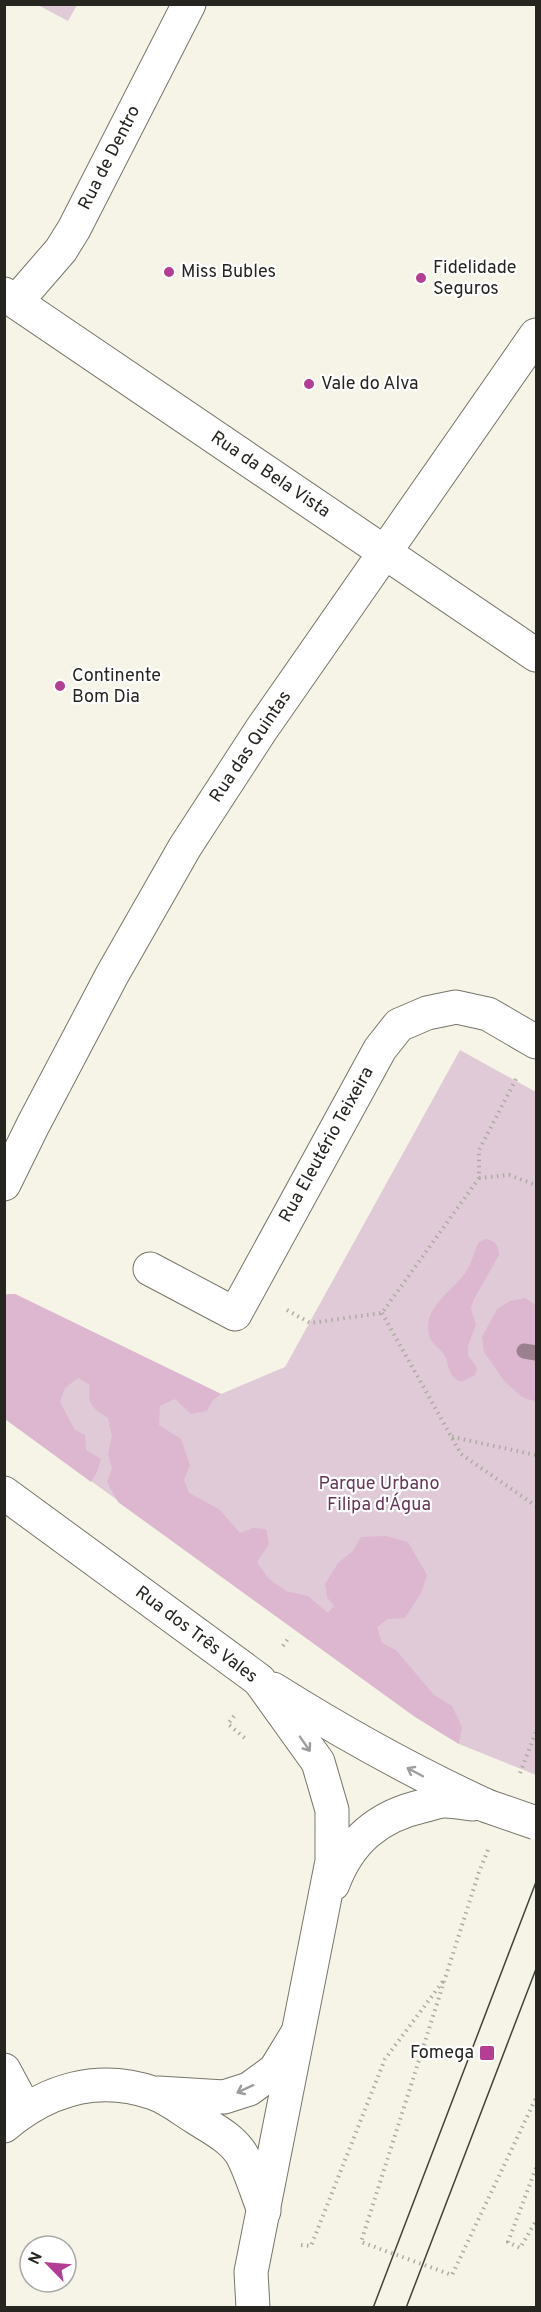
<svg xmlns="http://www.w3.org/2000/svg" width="541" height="2312" font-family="Overpass,sans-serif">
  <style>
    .green { fill: #e0cad8 }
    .forest { fill: #dcb7cf }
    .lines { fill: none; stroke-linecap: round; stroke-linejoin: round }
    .stream { stroke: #9b8190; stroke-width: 15 }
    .minor-casing { stroke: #77766a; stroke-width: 35 }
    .major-casing { stroke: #77766a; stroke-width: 35 }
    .path { stroke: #aeaca2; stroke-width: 4; stroke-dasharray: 1.5 4.5; stroke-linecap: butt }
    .minor { stroke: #fff; stroke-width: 33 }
    .major { stroke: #fff; stroke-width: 33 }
    .tram { stroke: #43423c; stroke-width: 1.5 }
    .major-bridge-casing { stroke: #77766a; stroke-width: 35; stroke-linecap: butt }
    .major-bridge { stroke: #fff; stroke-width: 33 }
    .oneway { stroke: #9d9d9b }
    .poi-dot { fill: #b53e95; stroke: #fff; stroke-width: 2 }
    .labels { text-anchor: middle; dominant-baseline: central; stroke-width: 4.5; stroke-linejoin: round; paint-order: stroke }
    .street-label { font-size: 18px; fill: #262520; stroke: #fff }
    .poi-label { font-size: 18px; fill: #262520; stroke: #fff; text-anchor: start }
    .park-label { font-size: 18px; fill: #663657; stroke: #fff }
  </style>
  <rect width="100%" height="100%" fill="#f6f4e7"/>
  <path class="green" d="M38 5H77L68 21Z
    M460 1050 536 1092V1775L459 1744 436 1730 5 1419V1295L15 1294 221 1394 285 1367Z"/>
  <path class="forest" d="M486 1239C496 1241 498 1245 499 1255L473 1301 471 1309 476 1325 468 1346V1355L477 1368 475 1375 461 1382C448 1376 450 1368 445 1356 441 1349 433 1345 430 1338 420 1311 450 1292 463 1276 472 1266 473 1252 479 1242Z
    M9 1294H15L221 1394 213 1400 207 1411 191 1414 175 1399 160 1406 159 1425 181 1439 190 1465 184 1480 189 1493 219 1509 240 1533 253 1528 266 1529 269 1544 257 1562 268 1578 286 1591 308 1596 328 1613 334 1606 327 1597 325 1584 338 1563 353 1551 361 1537 386 1536 408 1542 427 1575 421 1593 405 1618 388 1619 377 1627 382 1643 396 1650 434 1695 452 1706 462 1727 459 1744 415 1717 118 1502 107 1482 112 1469 108 1454 112 1436 108 1418C92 1408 87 1405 90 1385L78 1378 65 1388 60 1402 75 1430 85 1435 86 1450 101 1459 97 1472 91 1482 5 1419 4 1295Z
    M525 1298 536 1305V1402L522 1397 505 1382 484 1352 482 1337 497 1309 510 1301Z"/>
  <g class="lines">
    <path class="stream" d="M524 1351 536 1353"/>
    <g class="minor-casing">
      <path id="minor" d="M4 294 536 655
        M16 302 61 250 74 229 189 4
        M4 1184 33 1125 112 975 185 847 261 730 536 335
        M150 1269 235 1314 380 1049 399 1025 427 1013 456 1007 488 1014 536 1042
        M4 2070 25 2109
        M158 2093 224 2097 249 2089 275 2070 297 2034
        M4 2126C47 2090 98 2074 153 2093 168 2098 183 2110 196 2118 213 2129 232 2138 242 2155 251 2172 257 2193 264 2211"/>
    </g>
    <g class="major-casing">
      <path id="major" d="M4 1493 259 1680 318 1762 332 1810V1861L251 2272 253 2308
        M273 1689C343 1733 411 1771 487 1806
        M333 1884C349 1841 378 1816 423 1806 430 1804 438 1801 445 1801 454 1801 464 1803 473 1804"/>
    </g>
    <path class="path" d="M479 1178 509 1175 536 1185
      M287 1310 310 1323 382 1313 479 1178V1150L516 1079
      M382 1313 461 1454 536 1506
      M452 1437 536 1455
      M283 1646 290 1636
      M234 1716 228 1724 247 1740
      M520 1773 536 1732
      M488 1850 479 1872 361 2242 452 2275 536 2098
      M536 2168 508 2242 520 2248 536 2221
      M301 2245 311 2246 385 2059 444 1980"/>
    <use href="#minor" class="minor"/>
    <use href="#major" class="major"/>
    <path class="tram" d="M373 2308 536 1882
      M406 2308 536 1969"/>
    <g class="major-bridge-casing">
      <path id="major-bridge" d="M487 1806 536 1823"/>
    </g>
    <use href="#major-bridge" class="major-bridge"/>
  </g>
  <defs><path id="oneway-shaft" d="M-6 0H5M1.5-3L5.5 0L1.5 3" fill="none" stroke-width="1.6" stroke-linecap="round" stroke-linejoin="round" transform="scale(1.5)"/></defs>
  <g class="oneway">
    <use href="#oneway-shaft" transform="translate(305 1744) rotate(55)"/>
    <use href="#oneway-shaft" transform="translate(415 1772) rotate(-152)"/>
    <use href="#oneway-shaft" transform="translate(245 2089) rotate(155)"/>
  </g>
  <g class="poi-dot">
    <circle cx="169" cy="272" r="6"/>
    <circle cx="421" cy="278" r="6"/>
    <circle cx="309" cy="384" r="6"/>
    <circle cx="60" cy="686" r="6"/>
    <rect x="479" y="2045" width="16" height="16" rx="3"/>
  </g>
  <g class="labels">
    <g class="street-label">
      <text transform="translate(110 158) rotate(-63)">Rua de Dentro</text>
      <text transform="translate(270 475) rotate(34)">Rua da Bela Vista</text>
      <text transform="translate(251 747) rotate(-56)">Rua das Quintas</text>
      <text transform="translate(327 1145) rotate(-61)">Rua Eleutério Teixeira</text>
      <text transform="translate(196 1635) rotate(37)">Rua dos Três Vales</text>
    </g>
    <g class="poi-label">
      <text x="433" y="268">Fidelidade<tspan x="433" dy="21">Seguros</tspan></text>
      <text x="181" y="272">Miss Bubles</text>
      <text x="321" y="384">Vale do Alva</text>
      <text x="72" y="676">Continente<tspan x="72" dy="21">Bom Dia</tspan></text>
      <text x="474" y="2053" text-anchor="end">Fomega</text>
    </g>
    <g class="park-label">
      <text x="379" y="1484">Parque Urbano<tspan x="379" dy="21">Filipa d'Água</tspan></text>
    </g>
  </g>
  <rect width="541" height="2312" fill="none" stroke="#262520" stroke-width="12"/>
  <g transform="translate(48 2264) rotate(295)"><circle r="28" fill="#ffffff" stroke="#a8a8a6" stroke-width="1.5"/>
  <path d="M0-4.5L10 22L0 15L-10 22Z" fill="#b53e95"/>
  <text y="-9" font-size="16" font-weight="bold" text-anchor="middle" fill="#262520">N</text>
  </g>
</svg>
